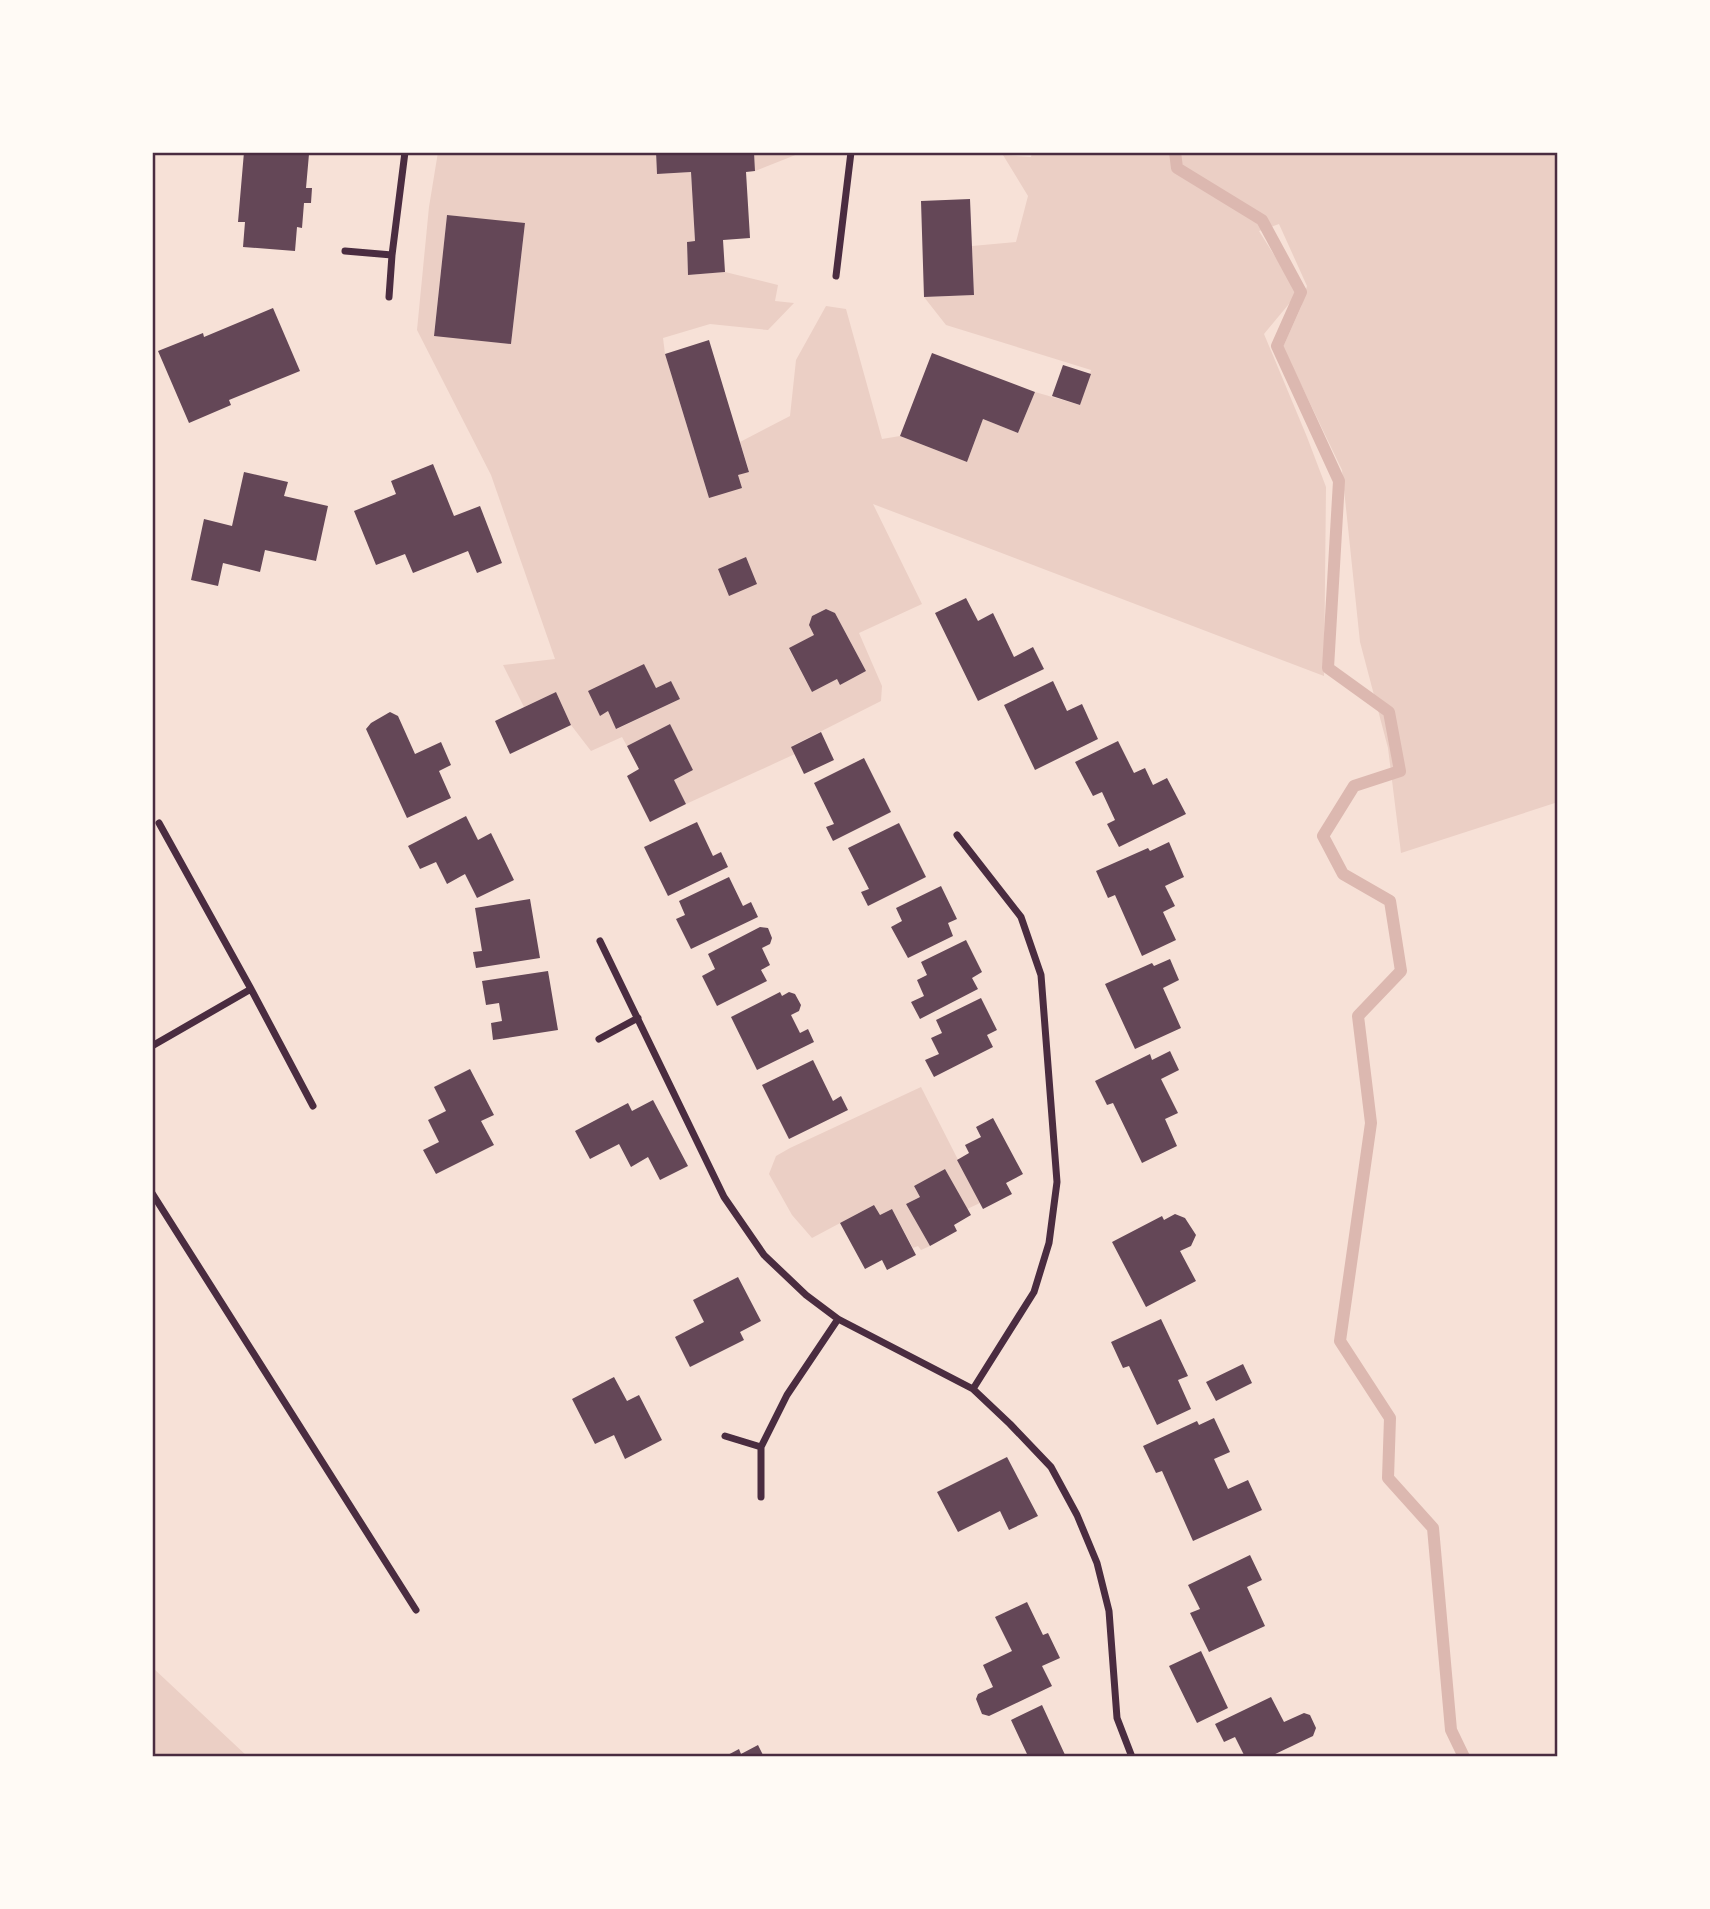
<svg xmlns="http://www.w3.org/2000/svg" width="1710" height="1909" font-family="Cabin,sans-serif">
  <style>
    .green { fill: #ebcfc5; fill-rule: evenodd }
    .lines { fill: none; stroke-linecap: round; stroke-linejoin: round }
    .stream { stroke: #dcb8b0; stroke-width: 12 }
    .building { fill: #644757 }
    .minor { stroke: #4a2c40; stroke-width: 7 }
    .neatline { fill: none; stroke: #4a2c40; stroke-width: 2.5 }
  </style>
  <rect width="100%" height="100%" fill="#f7e1d7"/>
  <path class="green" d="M438 152H656L657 174 691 172 695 241 687 242 688 275 725 272 778 285 775 301 794 303 768 330 710 324 663 338 665 354 709 498 738 475 749 471 740 442 790 416 796 360 826 306 846 309 882 439 900 436 967 462 983 419 1018 433 1035 392 1080 405 1091 370 946 325 924 297 974 295 972 246 1016 242 1028 196 1003 155 1031 157 1032 152H1558V802L1401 853 1388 748 1360 642 1342 470 1283 347 1301 307 1307 286 1279 224 1259 231 1298 293 1264 334 1307 437 1326 487 1324 676 873 504 922 604 859 633 882 686 881 701 792 746 795 754 686 804 674 780 693 770 670 724 627 746 622 737 591 751 571 725 556 692 524 707 503 665 555 659 491 475 417 330 429 207ZM447 215 525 224 511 344 434 335ZM826 609 835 613 866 671 840 685 837 679 812 692 789 649 814 635 812 616ZM644 664 656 688 671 681 680 699 617 729 608 711 600 715Z
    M754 152H803L755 171Z
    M921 1087 980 1203 967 1209 945 1169 914 1186 920 1197 906 1204 930 1246 921 1250 918 1246 913 1248 892 1209 880 1215 874 1205 812 1238 792 1215 769 1174 776 1156 790 1148Z
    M152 1667 248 1757H152Z"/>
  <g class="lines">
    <path class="stream" d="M1175 152 1177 168 1262 220 1301 292 1277 346 1339 481 1328 668 1389 712 1400 771 1354 786 1323 836 1343 874 1390 901 1401 971 1358 1016 1371 1123 1340 1341 1390 1418 1388 1478 1433 1528 1451 1730 1464 1757"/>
  </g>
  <path class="building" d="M244 152 309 154 306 188H312L311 203H304L302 228 297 227 295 251 243 247 245 222H238Z
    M656 152H754L755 171 746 172 750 238 723 240 725 272 688 275 687 242 695 241 691 172 657 174Z
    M970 199 974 295 924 297 921 201Z
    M447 215 525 223 511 344 434 336Z
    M273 308 300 371 229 400 231 405 189 423 158 351 203 333 204 337Z
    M709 340 749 472 738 475 742 488 709 498 665 354Z
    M932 353 1035 392 1018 433 983 419 967 462 900 436Z
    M1063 365 1091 374 1080 405 1052 396Z
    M433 464 454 516 480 506 502 563 477 573 468 551 413 573 405 554 376 565 354 511 396 494 391 481Z
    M244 472 288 482 284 496 328 506 316 561 265 550 260 572 223 563 218 586 191 580 204 519 232 526Z
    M746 557 757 584 729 596 718 569Z
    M966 598 978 621 993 613 1014 657 1033 647 1044 669 978 701 935 613Z
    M826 609 835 613 866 671 840 685 837 679 812 692 789 648 814 635 809 625 812 616Z
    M644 664 656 688 671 681 680 699 616 729 608 711 600 716 588 691Z
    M1053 681 1067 711 1082 704 1098 739 1035 770 1004 705Z
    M556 692 571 725 510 754 495 721Z
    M390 712 398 716 415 754 441 742 451 765 439 771 451 798 407 818 366 729 371 723Z
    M670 724 693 770 674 780 686 804 650 822 627 776 639 769 627 746Z
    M821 732 834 760 804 774 791 747Z
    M1118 741 1134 773 1145 768 1153 785 1167 778 1186 814 1119 847 1107 824 1115 820 1102 792 1093 796 1075 762Z
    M864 758 891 812 833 841 826 827 834 824 814 783Z
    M466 816 478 840 491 833 514 880 477 898 465 874 447 884 436 862 420 869 408 846Z
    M697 822 713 856 721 852 728 867 668 896 644 847Z
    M899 823 926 877 868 906 861 892 869 889 848 848Z
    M1169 842 1184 877 1165 886 1175 906 1163 912 1176 940 1142 956 1115 895 1108 898 1096 871 1148 848 1150 851Z
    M729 877 743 906 751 902 758 917 691 949 676 919 685 915 679 901Z
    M941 886 957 919 948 923 953 936 908 958 891 927 902 921 896 908Z
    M530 899 540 958 476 968 473 952 482 951 475 908Z
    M760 927 768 928 772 938 770 944 762 948 770 965 761 970 767 981 717 1006 702 976 715 969 708 954Z
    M966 940 982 972 972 978 978 989 920 1019 911 1002 924 996 917 980 927 975 921 962Z
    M1170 959 1179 980 1163 988 1181 1028 1135 1049 1105 984 1152 963 1154 966Z
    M548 971 558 1030 493 1040 491 1023 502 1021 499 1003 486 1005 482 981Z
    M780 992 782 996 789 992 795 994 801 1005 799 1011 791 1015 800 1033 808 1029 814 1042 757 1070 731 1017Z
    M981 998 997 1030 987 1035 993 1047 934 1077 925 1060 939 1054 931 1038 942 1033 936 1020Z
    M1170 1051 1179 1070 1161 1079 1178 1113 1165 1119 1177 1146 1142 1163 1113 1103 1107 1105 1095 1081 1150 1054 1152 1060Z
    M813 1060 833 1101 841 1096 848 1110 789 1139 762 1085Z
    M470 1069 494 1115 481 1121 494 1145 436 1174 423 1150 439 1142 428 1120 446 1111 434 1087Z
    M653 1100 688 1166 660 1180 648 1157 631 1167 619 1144 590 1159 575 1131 628 1103 632 1111Z
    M993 1118 1023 1174 1006 1183 1012 1194 983 1209 957 1160 969 1153 965 1145 981 1137 976 1127Z
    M945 1169 971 1215 954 1225 957 1231 930 1246 906 1204 920 1197 914 1186Z
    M874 1205 880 1215 892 1209 916 1255 887 1270 882 1260 865 1269 840 1223Z
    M1175 1214 1185 1218 1196 1235 1191 1246 1180 1251 1196 1281 1146 1307 1112 1242 1162 1216 1164 1220Z
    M738 1277 761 1321 740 1332 744 1340 690 1367 675 1337 704 1322 693 1300Z
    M1161 1319 1188 1376 1178 1380 1191 1409 1157 1425 1129 1366 1123 1368 1111 1342Z
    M1243 1364 1252 1383 1216 1401 1206 1382Z
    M614 1377 627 1401 639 1395 662 1440 625 1459 614 1435 595 1444 572 1399Z
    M1214 1418 1230 1452 1214 1459 1228 1489 1248 1480 1262 1510 1193 1541 1162 1471 1156 1473 1143 1446 1197 1421 1199 1425Z
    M1007 1457 1038 1516 1009 1530 1000 1511 958 1532 937 1492Z
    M1250 1555 1262 1580 1247 1587 1265 1626 1209 1652 1190 1613 1200 1609 1188 1585Z
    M1027 1602 1043 1635 1048 1633 1060 1658 1042 1666 1052 1686 989 1716 982 1714 976 1699 978 1694 993 1687 983 1665 1012 1651 995 1617Z
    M1201 1651 1228 1708 1197 1723 1169 1666Z
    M1271 1697 1284 1722 1304 1713 1310 1715 1316 1728 1313 1736 1269 1757H1245L1235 1737 1224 1742 1215 1724Z
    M1042 1705 1066 1757H1021L1027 1754 1011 1720Z
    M758 1745 764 1757H724L739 1749 741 1754Z"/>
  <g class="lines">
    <path class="minor" d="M345 251 392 255
      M836 276 851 152
      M389 297 392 255 405 152
      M159 823 251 989 313 1106
      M957 835 1021 917 1041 975 1057 1182 1049 1243 1034 1292 973 1389
      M600 941 724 1197 764 1255 806 1295 838 1319 973 1389 1010 1424 1051 1467 1077 1515 1097 1563 1109 1611 1117 1718 1132 1757
      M599 1039 638 1018
      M152 1046 251 989
      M152 1193 416 1610
      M725 1436 761 1447
      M761 1497V1447L787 1395 838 1319"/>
  </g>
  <rect width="1710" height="1909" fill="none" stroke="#fffaf5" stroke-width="308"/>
  <rect x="154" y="154" width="1402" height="1601" class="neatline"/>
</svg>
